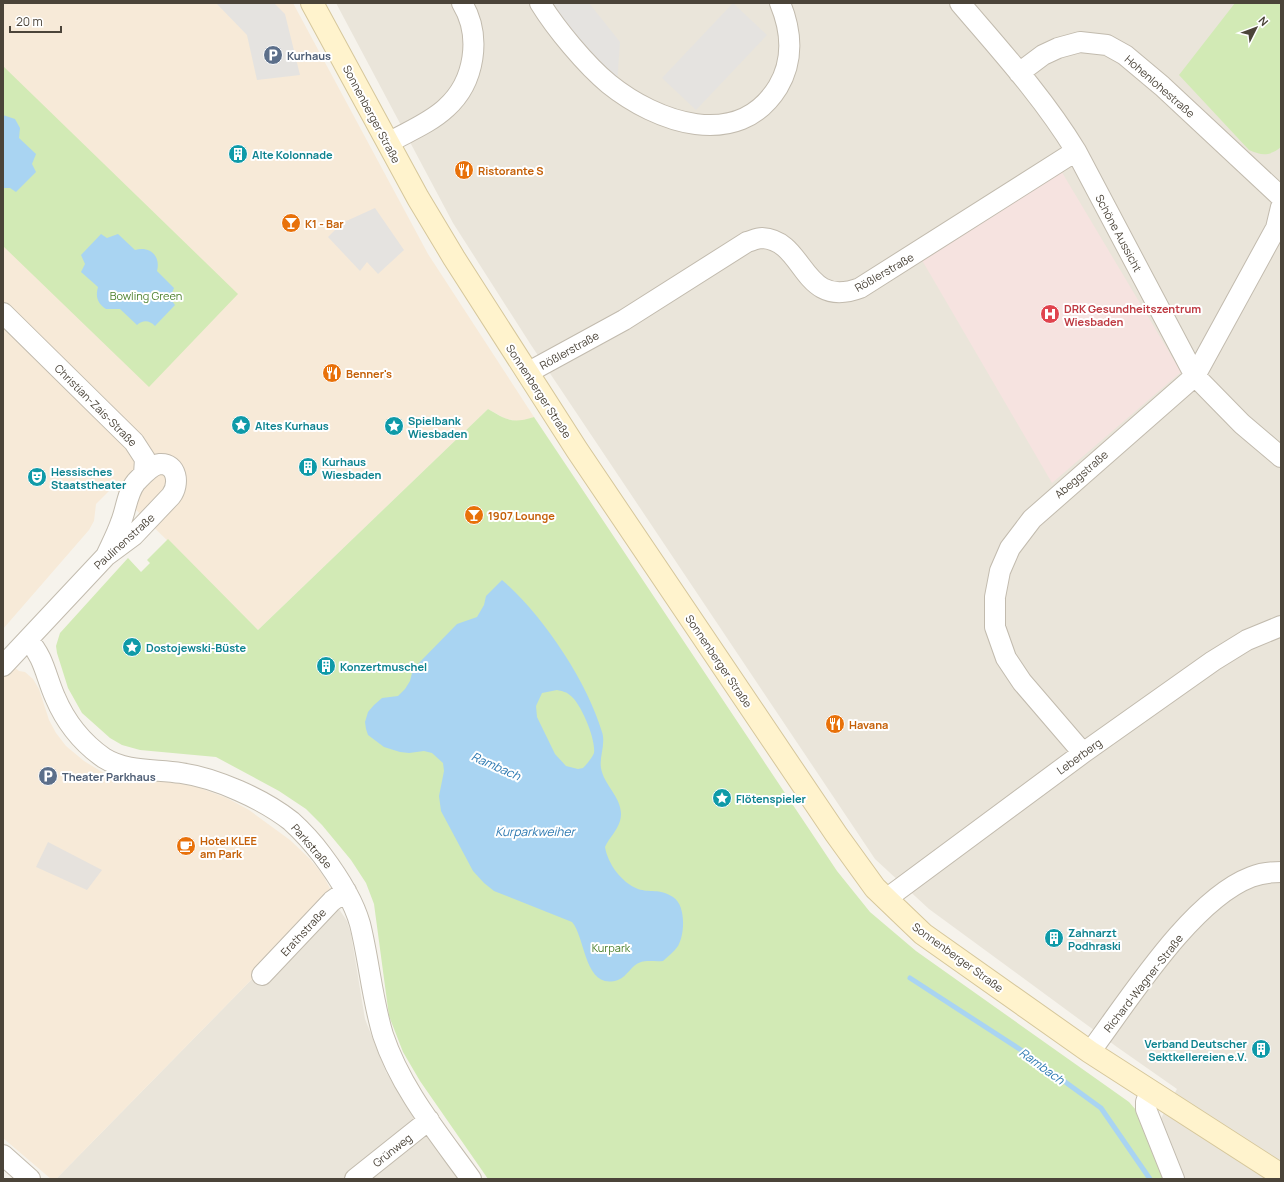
<svg xmlns="http://www.w3.org/2000/svg" width="1284" height="1182" font-family="Manrope,sans-serif">
  <style>
    .residential { fill: #eae5da }
    .commercial { fill: #f7ead8 }
    .industrial { fill: #e6e2dd }
    .medical { fill: #f6e3e0 }
    .green { fill: #d2eab5 }
    .parking { fill: #e5e3e0 }
    .water { fill: #a9d4f2; fill-rule: evenodd }
    .lines { fill: none; stroke-linecap: round; stroke-linejoin: round }
    .stream { stroke: #a9d4f2; stroke-width: 5 }
    .street-casing { stroke: #c2bbae; stroke-width: 22 }
    .secondary-casing { stroke: #d6c79b; stroke-width: 24 }
    .street { stroke: #fff; stroke-width: 20 }
    .secondary { stroke: #fff3cd; stroke-width: 22 }
    .labels { text-anchor: middle; dominant-baseline: central; stroke-width: 4; stroke-linejoin: round; paint-order: stroke }
    .service-label { font-size: 11px; font-weight: bold; fill: #4e5e75; stroke: #fff; text-anchor: start }
    .street-label { font-size: 11px; fill: #4b4439; stroke: #fff }
    .culture-label { font-size: 11px; font-weight: bold; fill: #0d838f; stroke: #fff; text-anchor: start }
    .food-label { font-size: 11px; font-weight: bold; fill: #c56008; stroke: #fff; text-anchor: start }
    .park-label { font-size: 11px; fill: #4a7f2a; stroke: #fff }
    .health-label { font-size: 11px; font-weight: bold; fill: #be3a42; stroke: #fff; text-anchor: start }
    .water-label { font-size: 12px; font-style: italic; fill: #2e7ab2; stroke: #fff }
  </style>
  <rect width="100%" height="100%" fill="#f6f3ec"/>
  <path class="residential" d="M336 3H1281V1179H1182L1159 1122 1177 1089 1117 1047 929 909 875 859 531 345 453 223Z
    M339 909 347 921 351 934 365 1019 386 1072 403 1100 461 1179H56L256 975Z"/>
  <path class="commercial" d="M3 3H293L428 254 534 417 519 422 504 418 488 409 258 630 113 487 96 504 94 521 89 530 3 629Z
    M3 658 19 671 25 672 33 679 39 689 49 720 56 733 66 746 84 761 107 775 135 780 174 782 197 787 227 798 249 810 290 840 310 859 323 875 333 894 256 975 56 1179H51L3 1138Z"/>
  <path class="industrial" d="M48 842 102 870 87 890 36 867Z"/>
  <path class="medical" d="M1060 169 1181 372 1052 483 919 255Z"/>
  <path class="green" d="M1235 3H1281V147C1270 156 1262 156 1249 150L1179 75Z
    M3 66 238 294 149 387 3 246Z
    M488 409C507 420 512 424 534 417L837 871 870 912 916 951 1129 1102 1136 1110 1167 1179H488L420 1081 403 1052 389 1016 374 904 366 883 351 860 322 825 306 809 279 791 216 757 140 750 122 745 110 738 82 713 68 688 57 653 56 646 60 633 128 558 141 572 150 563 147 560 168 539 258 630Z"/>
  <path class="parking" d="M216 3H274L285 14 300 75 257 80 247 35Z
    M547 3H589L620 42 617 84Z
    M733 3 767 35 696 110 662 78Z
    M375 208 404 250 378 274 367 262 360 271 328 237 342 223Z"/>
  <path class="water" d="M3 115 15 119 20 128 19 138 36 154 32 164 36 172 16 192 10 188H3Z
    M101 234 107 238 118 234 135 250C150 246 161 256 157 271L174 288 170 298 175 305 155 326C149 320 143 320 137 325L120 309H106C98 304 95 297 98 287L81 272 85 264 81 255Z
    M502 580C542 614 587 681 602 732 606 744 599 757 601 768 604 787 626 800 620 821 617 831 609 838 605 847 608 864 621 882 638 889 650 893 659 888 673 897 686 905 685 934 678 946 674 952 668 956 663 961 656 962 648 960 641 962 631 965 628 976 618 980 584 991 586 938 572 922L494 891 484 883 473 871 441 811 439 796 444 771 443 763 432 753 424 751 409 753 400 752 384 747 368 735 366 729 365 722 368 712 374 705 382 698 398 696 405 689 410 681 413 669 457 624 477 617 484 605 486 596ZM557 690C562 691 567 692 571 696 581 704 596 739 594 753 592 758 587 764 583 768L578 769 566 766 555 754 537 717 536 706 542 693Z"/>
  <g class="lines">
    <path class="stream" d="M910 978 1024 1052 1101 1108 1150 1179"/>
    <g class="street-casing">
      <path id="street" d="M540 3C556 29 586 65 609 84 656 122 738 152 778 87 794 60 792 32 780 3
        M960 3C1001 51 1043 97 1076 151L1195 376 1242 424 1281 457
        M1019 73 1043 55 1058 48 1080 42 1107 45 1125 55 1162 86 1281 197
        M388 143C407 132 430 123 446 108 475 82 482 36 462 3
        M3 313 134 442 145 459 144 474
        M527 373 624 320 747 242C751 241 757 238 762 238 806 240 801 310 860 288L1076 151
        M28 640C44 657 46 677 55 697 66 723 81 742 104 758 126 772 156 769 181 773 216 778 263 799 291 821 302 831 313 843 322 855 337 875 353 899 360 924 369 960 372 999 383 1035 401 1089 438 1133 471 1179
        M3 666 106 556 133 536 171 496C180 484 177 463 160 464 151 465 142 476 136 482 127 493 126 510 121 522 117 534 111 545 106 556
        M1083 753 1022 682 1006 658 995 627V597L1000 571 1010 548 1032 519 1195 376 1276 228 1281 207
        M886 899 1083 753 1213 661 1247 640 1281 626
        M262 975 332 901 346 891
        M1090 1052C1129 1000 1191 900 1251 877 1261 873 1271 872 1281 872
        M1150 1092 1146 1102V1109L1174 1179
        M3 1155 30 1179
        M355 1179 429 1120"/>
    </g>
    <g class="secondary-casing">
      <path id="secondary" d="M312 3 418 198 454 258 577 450 836 834 875 888 923 934 1090 1052 1281 1175"/>
    </g>
    <use href="#street" class="street"/>
    <use href="#secondary" class="secondary"/>
  </g>
  <defs>
    <g id="parking-disc" transform="scale(1)"><circle r="9.5" fill="#5c6f8a" stroke="#fff"/><path d="M-3.5-5.5H1a3.5 3.5 0 0 1 0 7H-1V5.5H-3.5ZM-1-3.4V-.6H.8a1.4 1.4 0 0 0 0-2.8Z" fill="#fff"/></g>
    <g id="building-disc" transform="scale(1)"><circle r="9.5" fill="#0f9aa8" stroke="#fff"/><path d="M-4-6H4V6H1V3H-1V6H-4ZM-2.5-4.3h1.7v1.8h-1.7ZM.8-4.3h1.7v1.8H.8ZM-2.5-1h1.7V.8h-1.7ZM.8-1h1.7V.8H.8Z" fill="#fff"/></g>
    <g id="restaurant-disc" transform="scale(1)"><circle r="9.5" fill="#e8710a" stroke="#fff"/><path d="M-5-6h1v4h1v-4h1v4h1v-4h1v5L-1.5 .5V6h-2V.5L-5-1ZM5-6V6H3V1.5H1.5Q1.5-4 5-6Z" fill="#fff"/></g>
    <g id="bar-disc" transform="scale(1)"><circle r="9.5" fill="#e8710a" stroke="#fff"/><path d="M-6-5H6L.8 .8V4.5H3.5V6h-7V4.5H-.8V.8Z" fill="#fff"/></g>
    <g id="hospital-disc" transform="scale(1)"><circle r="9.5" fill="#e0444e" stroke="#fff"/><path d="M-5-5h3v3.5h4V-5h3V5h-3V1.5h-4V5h-3Z" fill="#fff"/></g>
    <g id="sight-disc" transform="scale(1)"><circle r="9.5" fill="#0f9aa8" stroke="#fff"/><path d="M0-6L1.8-2.2L6-1.7L2.9 1.2L3.7 5.4L0 3.3L-3.7 5.4L-2.9 1.2L-6-1.7L-1.8-2.2Z" fill="#fff"/></g>
    <g id="theatre-disc" transform="scale(1)"><circle r="9.5" fill="#0f9aa8" stroke="#fff"/><path d="M-5-5.5Q0-4 5-5.5V0Q5 5 0 6Q-5 5-5 0ZM-3.3-2.5H-1v1.5H-3.3ZM1-2.5H3.3v1.5H1ZM-2.8 1Q0 5.5 2.8 1Z" fill="#fff"/></g>
    <g id="cafe-disc" transform="scale(1)"><circle r="9.5" fill="#e8710a" stroke="#fff"/><path d="M-5.5-4.5H6V0H3Q3 3.5 0 3.5H-2.5Q-5.5 3.5-5.5 0ZM3-3.2v2h1.7v-2ZM-6 4.5H4V6H-6Z" fill="#fff"/></g>
  </defs>
  <g fill-rule="evenodd">
    <use href="#parking-disc" x="273" y="55"/>
    <use href="#building-disc" x="238" y="154"/>
    <use href="#restaurant-disc" x="464" y="170"/>
    <use href="#bar-disc" x="291" y="223"/>
    <use href="#hospital-disc" x="1050" y="314"/>
    <use href="#restaurant-disc" x="332" y="373"/>
    <use href="#sight-disc" x="241" y="425"/>
    <use href="#sight-disc" x="394" y="426"/>
    <use href="#building-disc" x="308" y="467"/>
    <use href="#theatre-disc" x="37" y="477"/>
    <use href="#bar-disc" x="474" y="515"/>
    <use href="#sight-disc" x="132" y="647"/>
    <use href="#building-disc" x="326" y="666"/>
    <use href="#restaurant-disc" x="835" y="724"/>
    <use href="#parking-disc" x="48" y="776"/>
    <use href="#sight-disc" x="722" y="798"/>
    <use href="#cafe-disc" x="186" y="846"/>
    <use href="#building-disc" x="1054" y="938"/>
    <use href="#building-disc" x="1261" y="1049"/>
  </g>
  <g class="labels">
    <g class="service-label">
      <text x="287" y="55">Kurhaus</text>
      <text x="62" y="776">Theater Parkhaus</text>
    </g>
    <g class="street-label">
      <text transform="translate(1160 86) rotate(41)">Hohenlohestraße</text>
      <text transform="translate(372 114) rotate(62)">Sonnenberger Straße</text>
      <text transform="translate(1119 233) rotate(62)">Schöne Aussicht</text>
      <text transform="translate(884 272) rotate(-30)">Rößlerstraße</text>
      <text transform="translate(569 350) rotate(-29)">Rößlerstraße</text>
      <text transform="translate(539 391) rotate(57)">Sonnenberger Straße</text>
      <text transform="translate(96 405) rotate(45)">Christian-Zais-Straße</text>
      <text transform="translate(1081 474) rotate(-41)">Abeggstraße</text>
      <text transform="translate(124 541) rotate(-42)">Paulinenstraße</text>
      <text transform="translate(719 661) rotate(56)">Sonnenberger Straße</text>
      <text transform="translate(1079 756) rotate(-36)">Leberberg</text>
      <text transform="translate(312 846) rotate(49)">Parkstraße</text>
      <text transform="translate(303 932) rotate(-47)">Erathstraße</text>
      <text transform="translate(958 957) rotate(36)">Sonnenberger Straße</text>
      <text transform="translate(1143 983) rotate(-52)">Richard-Wagner-Straße</text>
      <text transform="translate(392 1150) rotate(-38)">Grünweg</text>
    </g>
    <g class="culture-label">
      <text x="252" y="154">Alte Kolonnade</text>
      <text x="408" y="420">Spielbank<tspan x="408" dy="13">Wiesbaden</tspan></text>
      <text x="255" y="425">Altes Kurhaus</text>
      <text x="322" y="461">Kurhaus<tspan x="322" dy="13">Wiesbaden</tspan></text>
      <text x="51" y="471">Hessisches<tspan x="51" dy="13">Staatstheater</tspan></text>
      <text x="146" y="647">Dostojewski-Büste</text>
      <text x="340" y="666">Konzertmuschel</text>
      <text x="736" y="798">Flötenspieler</text>
      <text x="1068" y="932">Zahnarzt<tspan x="1068" dy="13">Podhraski</tspan></text>
      <text x="1247" y="1043" text-anchor="end">Verband Deutscher<tspan x="1247" dy="13">Sektkellereien e.V.</tspan></text>
    </g>
    <g class="food-label">
      <text x="478" y="170">Ristorante S</text>
      <text x="305" y="223">K1 - Bar</text>
      <text x="346" y="373">Benner's</text>
      <text x="488" y="515">1907 Lounge</text>
      <text x="849" y="724">Havana</text>
      <text x="200" y="840">Hotel KLEE<tspan x="200" dy="13">am Park</tspan></text>
    </g>
    <g class="park-label">
      <text x="146" y="295">Bowling Green</text>
      <text x="611" y="947">Kurpark</text>
    </g>
    <g class="health-label">
      <text x="1064" y="308">DRK Gesundheitszentrum<tspan x="1064" dy="13">Wiesbaden</tspan></text>
    </g>
    <g class="water-label">
      <text transform="translate(496 766) rotate(24)">Rambach</text>
      <text x="535" y="831">Kurparkweiher</text>
      <text transform="translate(1042 1066) rotate(36)">Rambach</text>
    </g>
  </g>
  <rect width="1284" height="1182" fill="none" stroke="#4b4439" stroke-width="8"/>
  <g transform="translate(1256 28) rotate(48)" stroke="#ffffff" stroke-width="3" paint-order="stroke">
  <path d="M0-3L7 15L0 10L-7 15Z" fill="#4b4439"/>
  <text y="-6" font-size="11" font-weight="bold" text-anchor="middle" fill="#4b4439">N</text>
  </g>
  <path d="M10 26v6h51v-6" fill="none" stroke="#4b4439" stroke-width="2"/>
  <text x="16" y="26" font-size="12" fill="#4b4439" stroke="#ffffff" stroke-width="3" paint-order="stroke">20 m</text>
</svg>
